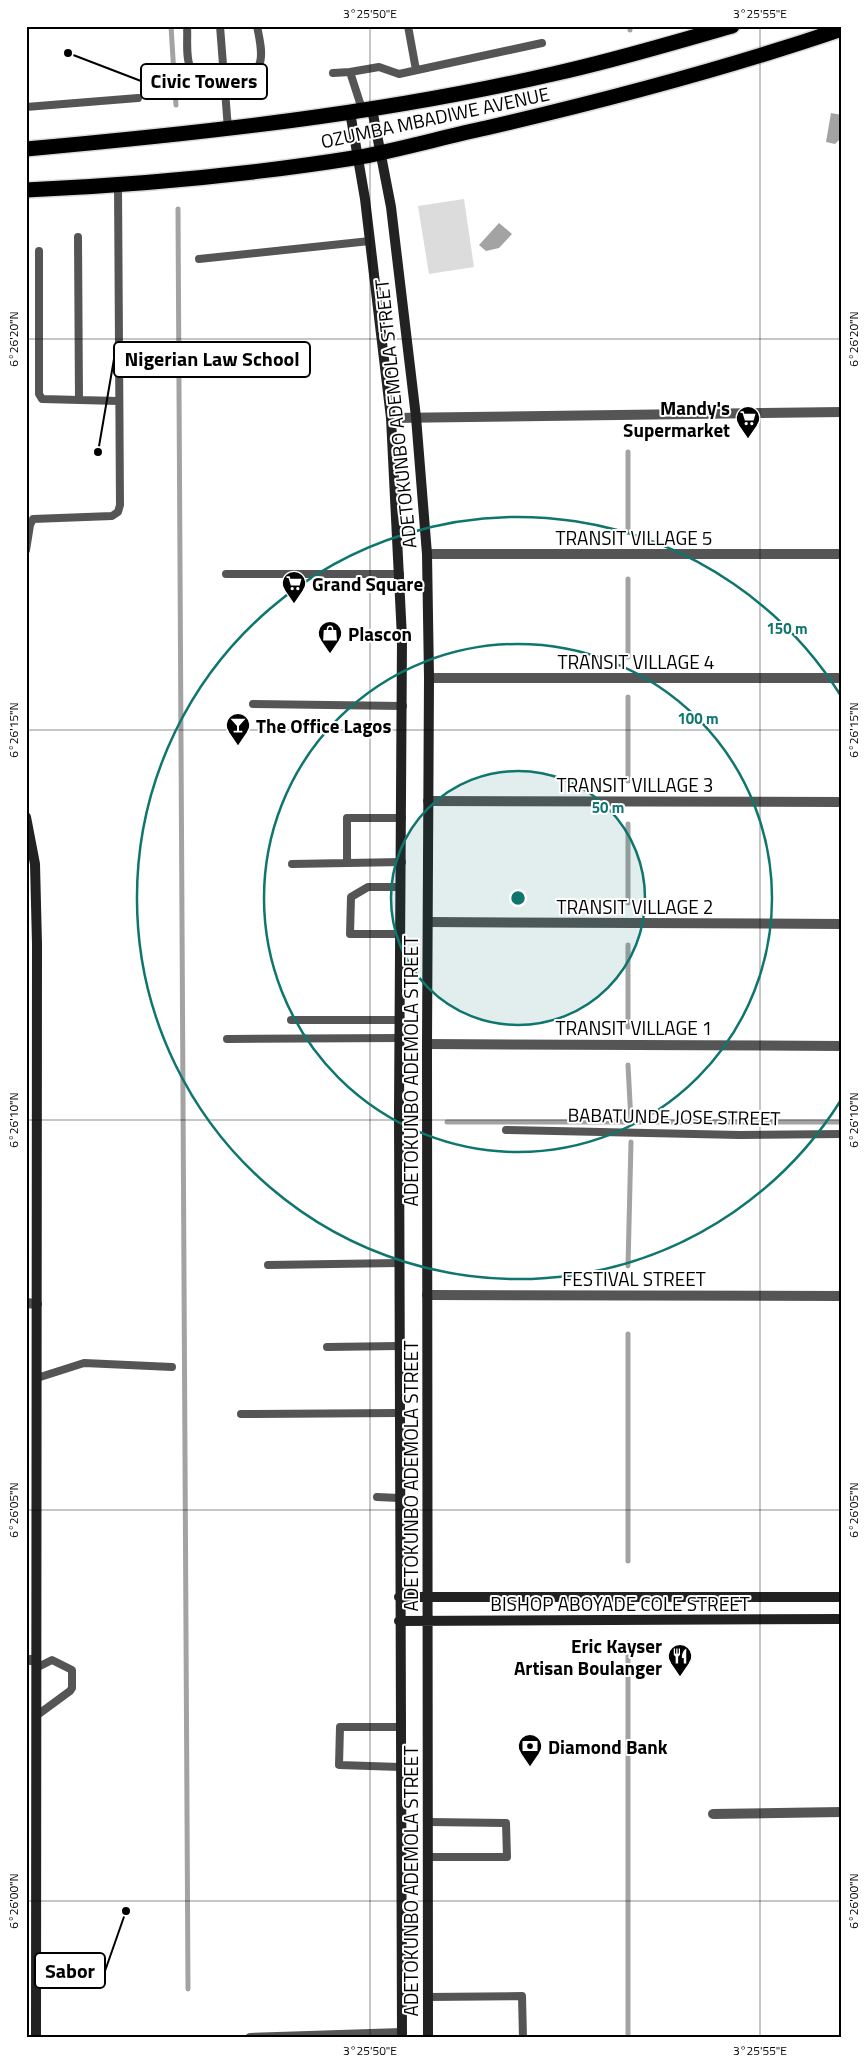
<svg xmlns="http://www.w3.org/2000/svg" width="868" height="2064" font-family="'Titillium Web',sans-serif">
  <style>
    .green { fill: #dcdcdc }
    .water { fill: #a3a3a3 }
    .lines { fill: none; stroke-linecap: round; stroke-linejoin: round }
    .stream { stroke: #a3a3a3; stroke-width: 5 }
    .highway-casing { stroke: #dbdbdb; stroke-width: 18 }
    .lane { stroke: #555; stroke-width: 8 }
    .street { stroke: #555; stroke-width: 10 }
    .secondary { stroke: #222; stroke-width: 10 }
    .highway { stroke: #000; stroke-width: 15 }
    .ticks { fill: none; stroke: #000; stroke-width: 1; stroke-opacity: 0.45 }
    .ring { fill: none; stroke: #0f766e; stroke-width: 2.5 }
    .labels { text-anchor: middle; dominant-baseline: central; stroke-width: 4; stroke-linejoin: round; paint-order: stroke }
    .street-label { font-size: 19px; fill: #000; stroke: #fff }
    .poi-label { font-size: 19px; font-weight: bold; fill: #000; stroke: #fff; text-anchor: start }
    .centre { fill: #0f766e; stroke: #fff; stroke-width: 2.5 }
    .ring-label { font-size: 15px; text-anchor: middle; font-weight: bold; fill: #0f766e; stroke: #fff; stroke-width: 4; stroke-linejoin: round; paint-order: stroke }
    .leader { fill: none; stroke: #000; stroke-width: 2 }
    .callout-dot { fill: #000; stroke: #fff; stroke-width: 2 }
    .callout { fill: #fff; stroke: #000; stroke-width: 2 }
    .callout-label { font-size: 20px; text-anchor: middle; font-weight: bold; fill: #000 }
    .neatline { fill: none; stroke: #000; stroke-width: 2 }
    .ticks-label { font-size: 12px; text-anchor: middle; fill: #000 }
  </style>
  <rect width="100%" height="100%" fill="#fff"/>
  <path class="green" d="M464 199 474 267 429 274 418 206Z"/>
  <path class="water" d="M831 113 842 115V137L835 144 826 142Z
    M499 223 512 234 499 248 486 251 479 245Z"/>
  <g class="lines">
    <path class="stream" d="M171 26 174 75
      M630 30V26
      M175 90 176 105
      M178 209 188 1989
      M628 452V531
      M628 579V657
      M628 697V781
      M628 824V903
      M628 945V1027
      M628 1065 631 1122
      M447 1122H842
      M628 1266 631 1142
      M628 1334V1561
      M628 1643V2038"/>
    <g class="highway-casing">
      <path id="highway" d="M26 149C203 133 380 114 553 74 613 61 672 43 732 26
        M26 190C138 185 249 175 360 157 402 149 444 137 486 128 607 100 725 69 842 29"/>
    </g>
    <path class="lane" d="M187 26C188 38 185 58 191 69 198 84 251 77 259 65 264 55 259 37 257 26
      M220 26 228 129
      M408 26 416 70
      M333 73 350 72
      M26 107 138 98
      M362 109 350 72 379 67 399 74 542 43
      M78 237 79 400
      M39 251V394L42 399 118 401
      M199 259 370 241
      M26 550 30 525 33 519 112 516 118 512 120 505 118 186
      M226 574H400
      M253 704 403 706
      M347 863 402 862
      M292 864 347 863V818H402
      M401 934H350L351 897 368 887H401
      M291 1020H400
      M227 1039 400 1038
      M506 1130 740 1135 842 1134
      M268 1265 399 1263
      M327 1347 399 1346
      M37 1378 84 1363 172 1367
      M241 1414 399 1413
      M377 1497 399 1498
      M36 1668 52 1660 72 1670V1688L70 1691 36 1716
      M400 1727H340L339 1765 400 1767
      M428 1822 506 1823 507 1857H428
      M428 1997 522 1996 523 2038"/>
    <path class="street" d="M391 418 842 412
      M427 554H842
      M429 678H842
      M428 801 842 802
      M429 922 842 924
      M427 1044 842 1046
      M427 1295 842 1296
      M26 1303 37 1304
      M26 1660H36
      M713 1814 842 1812
      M250 2038 402 2033"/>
    <path class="secondary" d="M372 109 391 207 416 417 427 554 429 678 427 1044 428 2038
      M350 112 365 199 391 418 402 638 399 1112 402 2038
      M26 817 35 864 37 944 36 2038
      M399 1597H842
      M399 1621 842 1619"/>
    <use href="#highway" class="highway"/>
  </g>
  <path class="ticks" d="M370 26V2038M760 26V2038M26 339H842M26 730H842M26 1120H842M26 1510H842M26 1901H842"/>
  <circle cx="518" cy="898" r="127" fill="#0f766e" fill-opacity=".12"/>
  <g class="ring">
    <circle cx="518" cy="898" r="127"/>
    <circle cx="518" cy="898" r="254"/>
    <path d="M841 1100A381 381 0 1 1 841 696"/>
  </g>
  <defs>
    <g id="supermarket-pin" transform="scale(1.25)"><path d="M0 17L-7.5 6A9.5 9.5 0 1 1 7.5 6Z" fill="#000" stroke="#fff"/><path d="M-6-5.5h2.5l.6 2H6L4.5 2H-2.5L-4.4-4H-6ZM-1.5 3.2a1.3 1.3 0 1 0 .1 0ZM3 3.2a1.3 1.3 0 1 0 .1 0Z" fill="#fff"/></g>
    <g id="shop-pin" transform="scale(1.25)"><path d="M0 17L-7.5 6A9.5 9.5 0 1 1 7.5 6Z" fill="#000" stroke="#fff"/><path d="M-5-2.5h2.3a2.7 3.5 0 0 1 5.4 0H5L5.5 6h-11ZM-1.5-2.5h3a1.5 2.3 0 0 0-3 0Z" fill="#fff"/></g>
    <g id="bar-pin" transform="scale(1.25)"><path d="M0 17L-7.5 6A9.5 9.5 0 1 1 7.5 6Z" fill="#000" stroke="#fff"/><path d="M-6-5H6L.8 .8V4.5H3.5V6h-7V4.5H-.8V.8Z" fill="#fff"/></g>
    <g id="restaurant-pin" transform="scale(1.25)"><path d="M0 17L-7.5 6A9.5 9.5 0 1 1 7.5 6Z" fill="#000" stroke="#fff"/><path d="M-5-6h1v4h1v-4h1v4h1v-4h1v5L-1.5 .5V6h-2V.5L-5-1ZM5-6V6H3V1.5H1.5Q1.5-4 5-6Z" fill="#fff"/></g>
    <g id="bank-pin" transform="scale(1.25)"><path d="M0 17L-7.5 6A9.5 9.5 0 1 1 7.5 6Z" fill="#000" stroke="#fff"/><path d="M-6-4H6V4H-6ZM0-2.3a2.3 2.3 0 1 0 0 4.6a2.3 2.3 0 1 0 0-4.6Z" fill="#fff"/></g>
  </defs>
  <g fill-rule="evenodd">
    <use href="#supermarket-pin" x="748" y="418"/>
    <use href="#supermarket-pin" x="294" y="583"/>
    <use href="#shop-pin" x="330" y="633"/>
    <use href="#bar-pin" x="238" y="725"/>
    <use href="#restaurant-pin" x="680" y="1656"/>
    <use href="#bank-pin" x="530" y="1746"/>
  </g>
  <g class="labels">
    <g class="street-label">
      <text transform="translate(435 117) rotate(-12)">OZUMBA MBADIWE AVENUE</text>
      <text transform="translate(395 414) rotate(-96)">ADETOKUNBO ADEMOLA STREET</text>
      <text x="634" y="537">TRANSIT VILLAGE 5</text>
      <text x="636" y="661">TRANSIT VILLAGE 4</text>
      <text x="635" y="784">TRANSIT VILLAGE 3</text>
      <text x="635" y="906">TRANSIT VILLAGE 2</text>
      <text x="634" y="1027">TRANSIT VILLAGE 1</text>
      <text transform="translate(410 1071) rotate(-90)">ADETOKUNBO ADEMOLA STREET</text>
      <text transform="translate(674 1116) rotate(1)">BABATUNDE JOSE STREET</text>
      <text x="634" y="1278">FESTIVAL STREET</text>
      <text transform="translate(410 1476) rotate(-90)">ADETOKUNBO ADEMOLA STREET</text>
      <text x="620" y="1603">BISHOP ABOYADE COLE STREET</text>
      <text transform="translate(410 1881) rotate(-90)">ADETOKUNBO ADEMOLA STREET</text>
    </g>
    <g class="poi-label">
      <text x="730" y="407" text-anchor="end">Mandy's<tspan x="730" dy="22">Supermarket</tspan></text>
      <text x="312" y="583">Grand Square</text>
      <text x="348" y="633">Plascon</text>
      <text x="256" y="725">The Office Lagos</text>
      <text x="662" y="1645" text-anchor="end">Eric Kayser<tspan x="662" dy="22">Artisan Boulanger</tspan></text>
      <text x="548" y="1746">Diamond Bank</text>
    </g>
  </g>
  <circle cx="518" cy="898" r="8" class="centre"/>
  <g class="ring-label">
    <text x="787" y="634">150 m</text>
    <text x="698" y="724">100 m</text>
    <text x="608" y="813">50 m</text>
  </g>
  <path class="leader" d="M68 53L141 81M98 452L114 359M126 1911L105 1971"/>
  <g class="callout-dot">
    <circle cx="68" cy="53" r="5"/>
    <circle cx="98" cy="452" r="5"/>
    <circle cx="126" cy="1911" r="5"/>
  </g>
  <g class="callout">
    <rect x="141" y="64" width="126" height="35" rx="5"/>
    <rect x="114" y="342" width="196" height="35" rx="5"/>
    <rect x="35" y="1953" width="70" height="35" rx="5"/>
  </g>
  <g class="callout-label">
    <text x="204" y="88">Civic Towers</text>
    <text x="212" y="366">Nigerian Law School</text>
    <text x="70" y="1978">Sabor</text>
  </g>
  <rect width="868" height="2064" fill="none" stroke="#ffffff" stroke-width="55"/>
  <rect x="28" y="28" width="812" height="2008" class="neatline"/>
  <g class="ticks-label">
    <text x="370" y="18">3°25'50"E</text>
    <text x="760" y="18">3°25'55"E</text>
    <text transform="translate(14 339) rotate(-90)" y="4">6°26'20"N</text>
    <text transform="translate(854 339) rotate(-90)" y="4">6°26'20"N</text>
    <text transform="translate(14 730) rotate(-90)" y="4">6°26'15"N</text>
    <text transform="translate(854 730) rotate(-90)" y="4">6°26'15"N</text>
    <text transform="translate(14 1120) rotate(-90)" y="4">6°26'10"N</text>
    <text transform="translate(854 1120) rotate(-90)" y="4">6°26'10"N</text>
    <text transform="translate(14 1510) rotate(-90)" y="4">6°26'05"N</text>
    <text transform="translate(854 1510) rotate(-90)" y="4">6°26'05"N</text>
    <text transform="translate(14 1901) rotate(-90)" y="4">6°26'00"N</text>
    <text transform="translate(854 1901) rotate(-90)" y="4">6°26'00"N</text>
    <text x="370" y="2055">3°25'50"E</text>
    <text x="760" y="2055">3°25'55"E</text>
  </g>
</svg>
